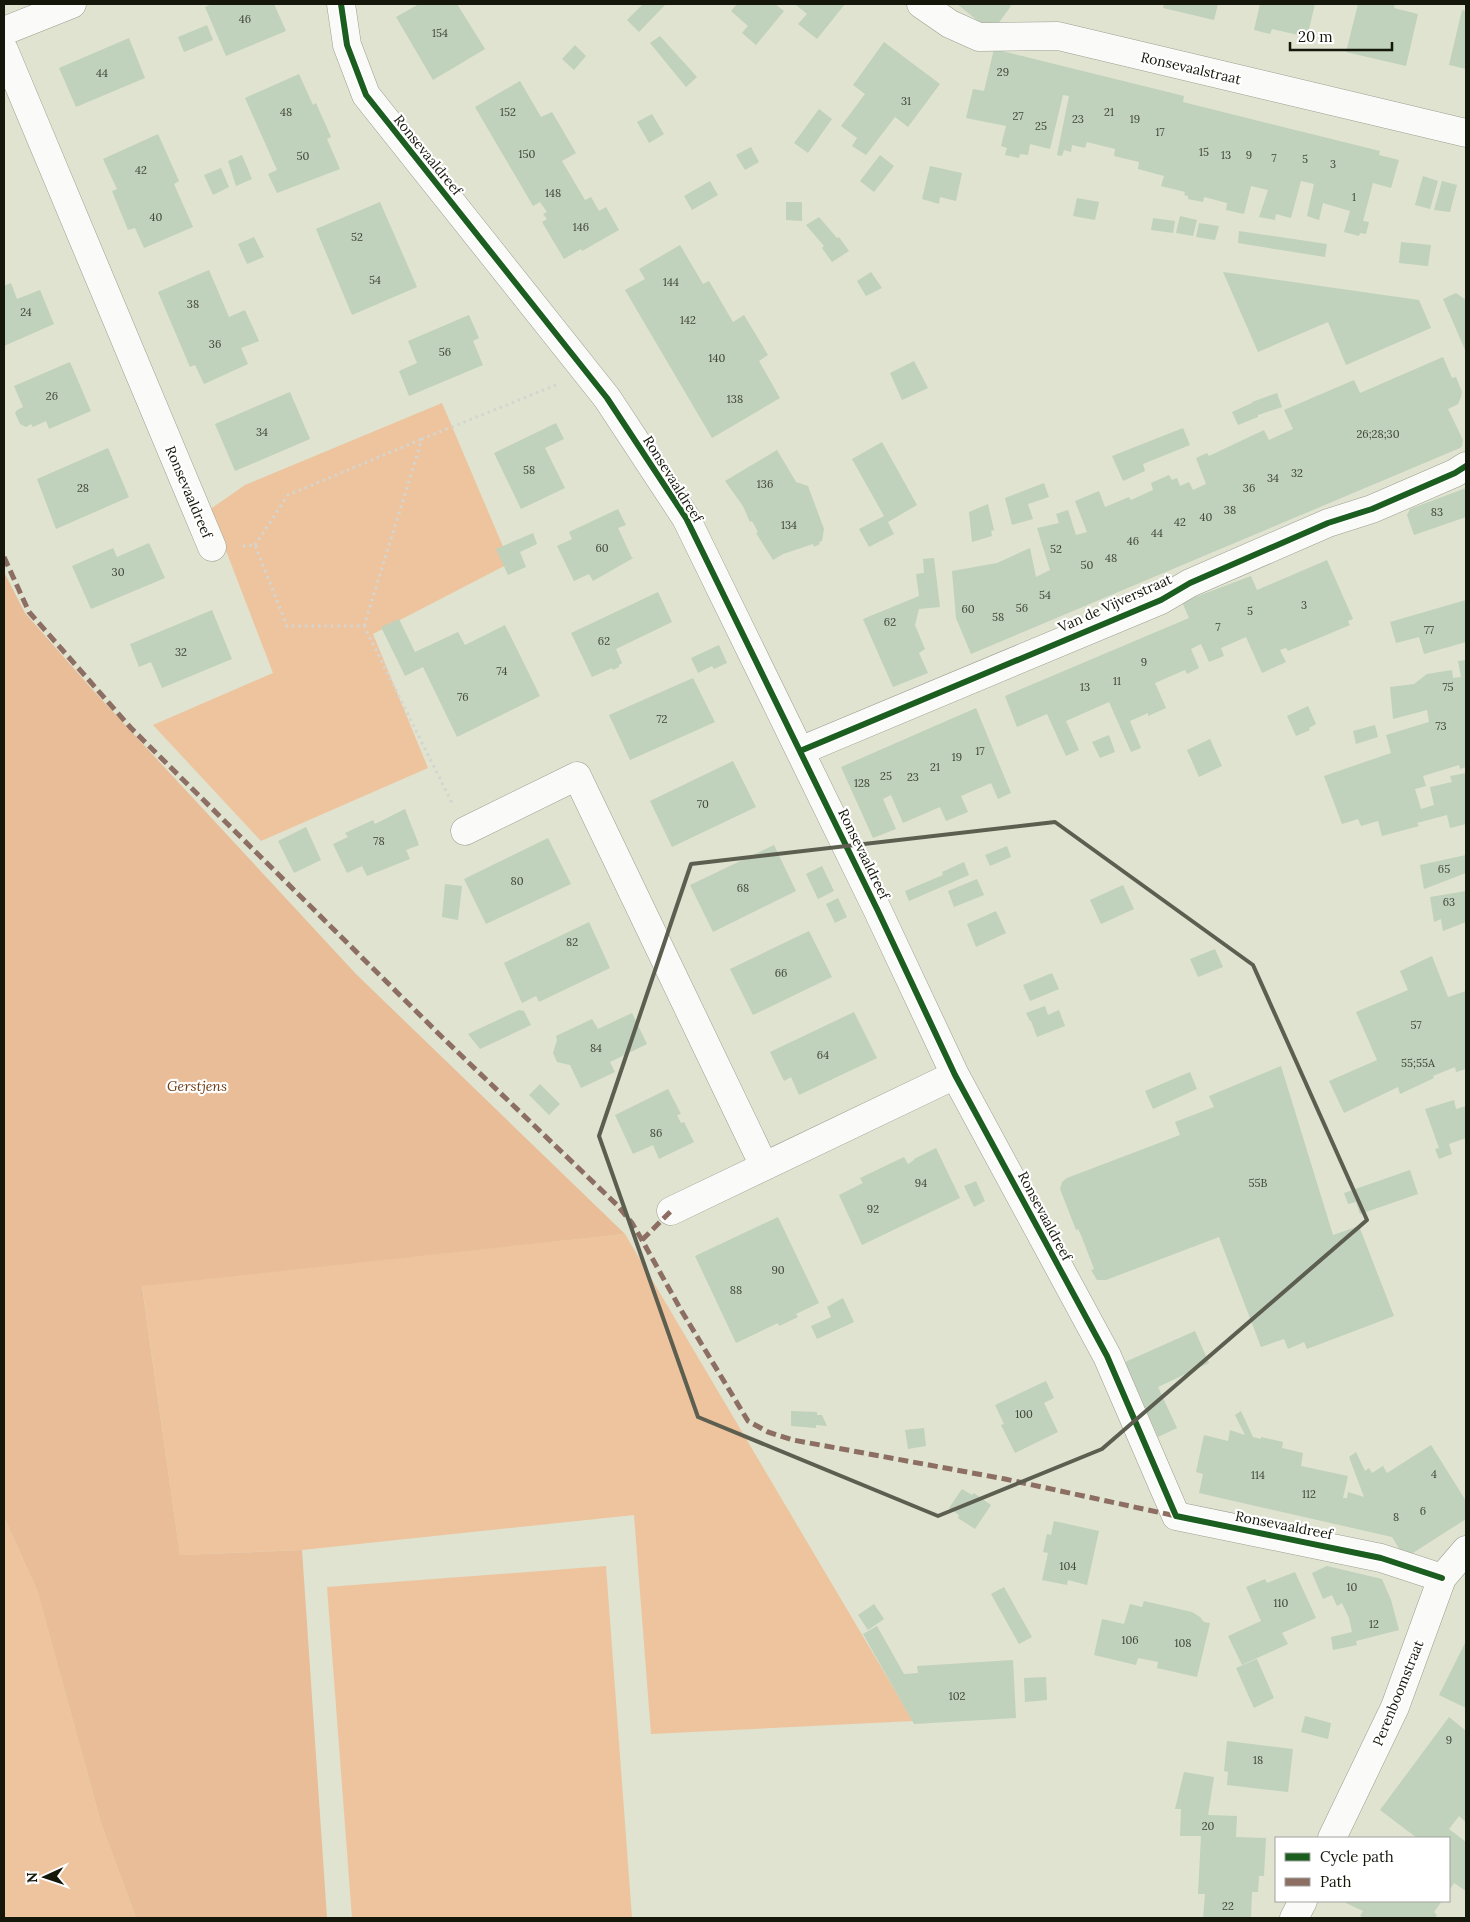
<svg xmlns="http://www.w3.org/2000/svg" width="1470" height="1922" font-family="Lora,serif">
  <style>
    .green { fill: #eec49e }
    .forest { fill: #e8bd97 }
    .building { fill: #c0d1bc }
    .lines { fill: none; stroke-linecap: round; stroke-linejoin: round }
    .street-casing { stroke: #9b9e8f; stroke-width: 29 }
    .path { stroke: #d4d5cf; stroke-width: 3; stroke-dasharray: 2.5 4; stroke-linecap: butt }
    .street { stroke: #fafbf8; stroke-width: 28 }
    .quiet { stroke: #8d6e63; stroke-width: 5; stroke-dasharray: 10 5; stroke-linecap: butt }
    .cycleway-casing { stroke: #fff; stroke-width: 9 }
    .cycleway { stroke: #1b5e20; stroke-width: 6 }
    .marked { fill: none; stroke: #5c5e50; stroke-width: 4; stroke-linejoin: round }
    .labels { text-anchor: middle; dominant-baseline: central; stroke-width: 4.5; stroke-linejoin: round; paint-order: stroke }
    .number-label { font-size: 11px; fill: #414638 }
    .street-label { font-size: 14px; fill: #15170b; stroke: #fff }
    .park-label { font-size: 14px; font-style: italic; fill: #6e3a12; stroke: #fff }
  </style>
  <rect width="100%" height="100%" fill="#dfe3d0"/>
  <path class="green" d="M442 403 510 563 373 634 428 768 261 841 153 725 273 673 215 522 209 510 245 485Z
    M625 1234 913 1721 651 1734 634 1515 302 1550 180 1555 142 1285Z
    M4 1517 37 1590 101 1823 136 1918H4Z
    M606 1566 632 1918H352L327 1587Z"/>
  <path class="forest" d="M4 572 25 613 91 688 356 974 625 1234 142 1286 180 1555 302 1550 327 1918H136L101 1823 37 1590 4 1517Z"/>
  <path class="building" d="M212 4H274L286 31 226 56 205 7Z
    M419 4H457L485 49 433 80 396 17Z
    M643 4H666L639 32 627 20Z
    M737 4H775L784 11 756 45 742 33 748 26 731 11Z
    M795 4H845L817 39 798 24 807 14Z
    M957 4H1009L1011 6 992 32Z
    M1164 4H1218L1214 20 1163 8Z
    M1260 4H1315L1307 37 1272 29 1270 34 1254 30Z
    M1358 4H1395L1394 8 1418 14 1406 66 1346 52Z
    M1462 10 1466 11V69L1449 65Z
    M207 25 213 40 184 52 178 37Z
    M660 36 697 77 686 87 650 43Z
    M129 38 145 78 76 107 59 68Z
    M884 42 940 84 908 127 895 117 866 155 852 146 857 138 841 126 865 94 853 85Z
    M575 45 586 56 574 70 562 59Z
    M994 49 1184 96 1183 102 1380 151 1379 155 1399 160 1391 188 1373 183 1363 221 1369 222 1366 234 1360 233 1359 236 1344 232 1350 211 1323 203 1319 220 1307 216 1314 184 1301 181 1291 218 1276 214 1275 220 1259 217 1268 190 1251 186 1244 214 1226 210 1227 203 1204 197 1203 202 1188 199V196L1184 195 1185 192 1161 186 1164 176 1138 169 1139 162 1114 156 1115 149 1087 142 1085 148 1072 145 1071 152 1064 150 1062 156 1057 155 1069 96 1063 95 1050 149 1030 144 1028 155 1020 154 1019 158 1005 155 1007 148 1001 146 1006 126 966 118 973 89 984 91Z
    M299 74 313 105 316 103 331 137 327 139 340 169 277 193 268 174 277 170 245 98Z
    M520 81 541 117 552 112 576 153 562 161 585 200 591 197 599 211 606 207 619 230 582 251 581 249 564 259 542 222 547 219 543 214 547 212 540 202 533 206 475 107Z
    M819 109 832 119 808 153 794 143Z
    M652 114 664 134 649 143 637 122Z
    M158 134 179 181 174 184 193 227 144 248 135 228 128 230 112 191 117 189 103 159Z
    M751 147 759 162 745 170 736 155Z
    M242 155 252 179 236 186 228 161Z
    M880 155 894 166 874 192 860 181Z
    M930 166 962 173 956 201 940 197 939 204 922 199Z
    M221 168 229 187 213 195 204 175Z
    M1423 176 1438 181 1430 209 1415 205Z
    M710 181 718 195 692 210 684 196Z
    M1442 181 1457 185 1450 212 1434 210Z
    M1077 198 1099 202 1095 220 1073 216Z
    M380 202 417 287 352 315 316 229Z
    M786 202H802V221L786 220Z
    M1180 216 1197 220 1193 236 1176 233Z
    M819 217 837 238 839 237 849 251 832 262 822 248 824 246 806 225Z
    M1153 218 1175 221 1173 233 1151 230Z
    M1199 223 1219 226 1215 240 1196 237Z
    M1239 231 1327 244 1325 257 1238 243Z
    M254 237 264 257 247 264 238 244Z
    M1401 242 1431 245 1428 266 1399 263Z
    M680 245 703 284 709 281 733 322 744 315 768 355 759 361 780 398 712 438 625 290 645 279 639 269Z
    M209 270 229 317 245 310 259 341 241 348 248 364 204 384 195 365 190 367 158 292Z
    M871 272 882 288 866 296 857 281Z
    M1223 272 1419 300 1431 328 1346 365 1328 322 1258 352Z
    M11 283 17 299 40 290 54 324 4 346V286Z
    M1456 293 1466 300V352L1443 299Z
    M469 315 479 338 473 341 483 365 409 396 399 371 417 363 408 341Z
    M1443 357 1452 378 1456 377 1462 392 1461 397 1458 404 1448 409 1463 440 1462 446 1460 448 971 654 956 618 952 571 997 563 1030 548 1036 577 1050 570 1037 528 1059 523 1056 514 1068 510 1076 535 1087 532 1075 501 1099 491 1105 507 1129 497 1131 500 1153 490 1151 483 1169 475 1172 480 1177 478 1180 486 1189 482 1193 490 1206 484 1196 458 1207 453 1209 456 1264 430 1269 440 1293 429 1284 410 1354 380 1360 393Z
    M914 361 928 388 902 400 890 373Z
    M70 362 91 411 49 429 46 421 33 427 31 424 26 427 20 424 15 413 17 410 23 407 14 386Z
    M290 392 310 439 235 471 215 424Z
    M1277 393 1282 407 1258 415V417L1238 425 1232 412 1252 403V402Z
    M556 423 564 439 545 448 565 488 521 509 494 453Z
    M1183 428 1190 445 1143 464 1145 471 1123 481 1112 456Z
    M882 442 917 505 888 522 894 534 869 547 859 529 884 516 852 459Z
    M108 448 129 497 56 529 37 479Z
    M777 450 796 482 808 486 824 529 822 541 819 542 820 544 814 547 813 544 783 554 773 560 756 533 758 532 752 521 750 522 743 506 725 481Z
    M1044 483 1049 497 1028 504 1033 519 1012 525 1005 498Z
    M1466 488V517L1414 535 1407 515 1410 509Z
    M988 504 994 530 991 531 992 536 972 542 969 512Z
    M618 509 626 525 618 528 632 558 635 557 593 581 589 574 574 581 557 546 572 539 569 532Z
    M533 533 537 544 520 552 526 567 508 575 496 549Z
    M149 543 165 578 91 609 72 566 113 548 117 557Z
    M934 558 940 607 919 609 915 625 925 649 919 653 928 673 893 687 863 619 919 596 916 574 924 573 923 559Z
    M1327 560 1353 619 1348 621 1350 625 1288 651 1286 648 1280 650 1286 662 1262 673 1246 637 1221 648 1224 656 1209 662 1201 644 1191 649 1199 668 1187 674 1185 670 1155 683 1166 708 1148 716V713L1130 721 1141 748 1131 752 1109 702 1066 721 1079 750 1066 756 1047 714 1017 727 1005 696 1189 618 1182 602 1251 576 1257 590Z
    M658 592 672 622 616 649 622 663 619 665V667L613 670 612 668 592 677 571 633Z
    M1466 600V642L1424 654 1419 637 1396 643 1390 622Z
    M212 610 232 659 162 688 151 662 139 667 130 644Z
    M399 619 415 652 458 632 465 645 505 625 540 696 457 737 423 667 405 676 381 627Z
    M719 645 727 663 714 669 712 666 698 673 691 658Z
    M1466 660V767L1460 769 1459 765 1423 776 1426 786 1415 789 1421 809 1434 805 1430 787 1452 782 1450 776 1466 773V824L1450 828 1447 815 1417 823 1419 826 1382 836 1378 821 1361 826 1358 819 1342 824 1324 776 1391 753 1386 735 1429 722 1427 710 1393 719 1390 687 1414 684 1427 674 1452 670 1453 678 1461 677 1458 661Z
    M693 678 715 722 630 760 609 715Z
    M1308 706 1316 724 1309 728 1310 730 1296 736 1287 716Z
    M976 708 1011 793 998 799 991 783 961 796 968 812 946 821 940 807 903 823 891 795 883 799 896 829 873 838 841 767Z
    M1375 725 1378 737 1356 744 1353 731Z
    M1109 735 1115 752 1100 758 1092 742Z
    M1210 739 1222 766 1199 777 1187 750Z
    M733 761 756 807 672 847 650 801Z
    M405 809 419 845 406 850 410 859 367 876 362 866 347 873 333 844 348 837 345 833 373 820 375 824Z
    M306 827 321 860 294 873 278 841Z
    M548 838 571 884 486 924 464 879Z
    M774 845 796 891 713 932 690 885Z
    M1007 846 1011 857 990 866 985 855Z
    M1466 855V873L1424 889 1420 865Z
    M964 862 969 875 909 901 905 891 943 875 942 872Z
    M822 866 834 891 818 899 806 874Z
    M977 879 984 895 954 907 948 891Z
    M445 884 462 886 458 920 442 917Z
    M1123 885 1134 909 1101 924 1090 900Z
    M1466 891V922L1443 931 1441 919 1434 922 1430 897Z
    M838 898 847 917 835 923 826 904Z
    M996 911 1006 933 976 947 967 924Z
    M589 922 610 968 539 1002 536 996 522 1003 504 963Z
    M809 931 832 977 753 1015 730 969Z
    M1215 949 1223 967 1198 977 1190 959Z
    M1432 956 1448 997 1466 991V1069L1456 1072 1455 1067 1433 1076 1434 1078 1400 1094 1398 1087 1344 1113 1329 1081 1377 1060 1356 1012 1408 990 1400 971Z
    M1052 973 1059 989 1030 1001 1023 985Z
    M1045 1006 1048 1015 1059 1010 1065 1026 1037 1037 1031 1021H1030L1026 1013Z
    M519 1010 524 1011 531 1025 480 1049 468 1034Z
    M854 1012 877 1058 799 1095 791 1077 784 1081 770 1052Z
    M632 1013 647 1044 610 1062 615 1072 581 1088 570 1065 557 1062 553 1053 557 1040 556 1036 592 1019 598 1029Z
    M1281 1066 1333 1235 1359 1226 1394 1316 1307 1349 1304 1342 1288 1349 1284 1339 1261 1347 1219 1237 1106 1280H1097L1091 1270 1094 1269 1081 1235 1078 1229 1076 1230 1060 1189 1062 1182 1067 1178 1180 1135 1175 1122 1214 1107 1209 1096Z
    M1190 1072 1197 1089 1153 1109 1145 1091Z
    M540 1084 560 1104 549 1115 529 1095Z
    M668 1089 681 1114 677 1115 681 1123 684 1122 694 1142 659 1159 653 1145 633 1154 615 1115Z
    M1454 1100 1456 1109 1466 1106V1138L1449 1144 1452 1154 1439 1159 1435 1149 1439 1148 1425 1109Z
    M936 1148 960 1198 862 1245 839 1195 863 1183 860 1178 881 1168 904 1157 908 1164 914 1160V1159Z
    M1410 1170 1418 1194 1360 1214 1356 1202 1348 1204 1344 1193Z
    M976 1181 985 1201 974 1207 964 1186Z
    M778 1217 819 1303 796 1314 798 1317 779 1326 778 1323 736 1343 695 1256Z
    M843 1298 854 1322 817 1339 811 1326 831 1317 827 1307Z
    M1195 1331 1209 1363 1158 1387 1177 1428 1158 1437 1125 1362Z
    M1046 1381 1054 1398 1044 1403 1058 1432 1015 1453 1001 1425 1004 1424 995 1405Z
    M791 1411 817 1412V1415H822L827 1426 816 1425V1428L791 1426Z
    M1241 1411 1253 1437 1261 1439V1437L1283 1442 1282 1448 1303 1453 1301 1466 1348 1476 1343 1498H1347L1348 1492 1364 1497 1349 1457 1356 1452 1365 1471 1369 1468 1372 1473 1383 1466 1387 1473 1431 1445 1466 1501V1519L1405 1558 1392 1537 1199 1493 1203 1474 1196 1472 1204 1435 1228 1441 1230 1430 1245 1435 1235 1415Z
    M924 1428 926 1446 908 1449 905 1430Z
    M962 1489 972 1495 974 1493 991 1505 975 1529 958 1518 959 1515 949 1508Z
    M1054 1521 1099 1531 1087 1585 1068 1580 1067 1585 1042 1580 1048 1553 1043 1552 1047 1534 1051 1535Z
    M1327 1566 1382 1579 1391 1600 1399 1630 1356 1641 1357 1645 1333 1650 1331 1637 1352 1632 1349 1618 1342 1603 1337 1606 1332 1595 1323 1599 1312 1573Z
    M1295 1572 1316 1618 1282 1633 1288 1644 1242 1665 1228 1636 1261 1621 1246 1587 1265 1579 1267 1583Z
    M1004 1587 1032 1637 1019 1644 991 1594Z
    M1144 1601 1192 1612 1200 1617 1204 1622 1210 1623 1197 1677 1157 1668 1158 1662 1138 1658 1136 1665 1094 1655 1102 1619 1124 1624 1130 1604 1142 1607Z
    M874 1604 884 1619 868 1630 858 1615Z
    M877 1626 904 1674 918 1673 917 1666 1013 1660 1016 1718 914 1724 863 1634Z
    M1466 1641V1708L1439 1695Z
    M1257 1659 1274 1698 1254 1708 1236 1668Z
    M1046 1677 1047 1700 1025 1702 1024 1678Z
    M1305 1716 1331 1723 1328 1739 1301 1732Z
    M1449 1717 1466 1731V1822L1459 1816 1449 1829 1466 1842V1891L1454 1883 1449 1891V1838H1417L1380 1810Z
    M1227 1741 1293 1749 1288 1792 1227 1785 1228 1772 1224 1771Z
    M1184 1772 1214 1777 1208 1815 1237 1816 1236 1837 1266 1838 1264 1876H1259L1258 1892H1252L1251 1918H1203L1205 1894H1198L1201 1836H1180L1181 1809H1175Z
    M1347 1901H1442L1434 1912 1437 1915 1435 1918H1366L1360 1916 1363 1911 1346 1903Z"/>
  <g class="lines">
    <g class="street-casing">
      <path id="street" d="M341 4 347 45 366 95 607 398 686 518 877 909 955 1075 1107 1356 1176 1516 1381 1558 1442 1578
        M921 4 950 24 979 37 1058 36 1466 133
        M4 31 72 4
        M4 50 212 547
        M800 751 1161 600 1190 583 1328 523 1372 509 1455 473 1466 466
        M465 831 577 776 764 1166
        M671 1211 955 1075
        M1332 1838 1395 1707 1442 1578 1466 1550
        M1294 1918 1303 1901"/>
    </g>
    <path class="path" d="M255 545 288 495 422 439
      M243 546 255 545 287 626H364L452 803
      M364 626 422 439 556 385"/>
    <use href="#street" class="street"/>
    <path class="quiet" d="M4 557 29 612 131 728 443 1038 617 1205 632 1223 642 1240 681 1310 748 1421 768 1432 793 1440 1005 1479 1176 1516
      M642 1240 671 1211"/>
    <g class="cycleway-casing">
      <path id="cycleway" d="M341 4 347 45 366 95 607 398 686 518 877 909 955 1075 1107 1356 1176 1516 1381 1558 1442 1578
        M800 751 1161 600 1190 583 1328 523 1372 509 1455 473 1466 466"/>
    </g>
    <use href="#cycleway" class="cycleway"/>
  </g>
  <path class="marked" d="M1055 822 1253 965 1367 1220 1102 1449 938 1516 698 1417 599 1136 691 864Z"/>
  <g class="labels">
    <g class="number-label">
      <text x="245" y="19">46</text>
      <text x="440" y="33">154</text>
      <text x="1003" y="72">29</text>
      <text x="102" y="73">44</text>
      <text x="906" y="101">31</text>
      <text x="286" y="112">48</text>
      <text x="508" y="112">152</text>
      <text x="1109" y="112">21</text>
      <text x="1018" y="116">27</text>
      <text x="1078" y="119">23</text>
      <text x="1135" y="119">19</text>
      <text x="1041" y="126">25</text>
      <text x="1160" y="132">17</text>
      <text x="1204" y="152">15</text>
      <text x="527" y="154">150</text>
      <text x="1226" y="155">13</text>
      <text x="1249" y="155">9</text>
      <text x="303" y="156">50</text>
      <text x="1274" y="158">7</text>
      <text x="1305" y="159">5</text>
      <text x="1333" y="164">3</text>
      <text x="141" y="170">42</text>
      <text x="553" y="193">148</text>
      <text x="1354" y="197">1</text>
      <text x="156" y="217">40</text>
      <text x="581" y="227">146</text>
      <text x="357" y="237">52</text>
      <text x="375" y="280">54</text>
      <text x="671" y="282">144</text>
      <text x="193" y="304">38</text>
      <text x="26" y="312">24</text>
      <text x="688" y="320">142</text>
      <text x="215" y="344">36</text>
      <text x="445" y="352">56</text>
      <text x="717" y="358">140</text>
      <text x="52" y="396">26</text>
      <text x="735" y="399">138</text>
      <text x="262" y="432">34</text>
      <text x="1378" y="434">26;28;30</text>
      <text x="529" y="470">58</text>
      <text x="1297" y="473">32</text>
      <text x="1273" y="478">34</text>
      <text x="765" y="484">136</text>
      <text x="83" y="488">28</text>
      <text x="1249" y="488">36</text>
      <text x="1230" y="510">38</text>
      <text x="1437" y="512">83</text>
      <text x="1206" y="517">40</text>
      <text x="1180" y="522">42</text>
      <text x="789" y="525">134</text>
      <text x="1157" y="533">44</text>
      <text x="1133" y="541">46</text>
      <text x="602" y="548">60</text>
      <text x="1056" y="549">52</text>
      <text x="1111" y="558">48</text>
      <text x="1087" y="565">50</text>
      <text x="118" y="572">30</text>
      <text x="1045" y="595">54</text>
      <text x="1304" y="605">3</text>
      <text x="1022" y="608">56</text>
      <text x="968" y="609">60</text>
      <text x="1250" y="611">5</text>
      <text x="998" y="617">58</text>
      <text x="890" y="622">62</text>
      <text x="1218" y="627">7</text>
      <text x="1429" y="630">77</text>
      <text x="604" y="641">62</text>
      <text x="181" y="652">32</text>
      <text x="1144" y="662">9</text>
      <text x="502" y="671">74</text>
      <text x="1117" y="681">11</text>
      <text x="1085" y="687">13</text>
      <text x="1448" y="687">75</text>
      <text x="463" y="697">76</text>
      <text x="662" y="719">72</text>
      <text x="1441" y="726">73</text>
      <text x="980" y="751">17</text>
      <text x="957" y="757">19</text>
      <text x="935" y="767">21</text>
      <text x="886" y="776">25</text>
      <text x="913" y="777">23</text>
      <text x="862" y="783">128</text>
      <text x="703" y="804">70</text>
      <text x="379" y="841">78</text>
      <text x="1444" y="869">65</text>
      <text x="517" y="881">80</text>
      <text x="743" y="888">68</text>
      <text x="1449" y="902">63</text>
      <text x="572" y="942">82</text>
      <text x="781" y="973">66</text>
      <text x="1416" y="1025">57</text>
      <text x="596" y="1048">84</text>
      <text x="823" y="1055">64</text>
      <text x="1418" y="1063">55;55A</text>
      <text x="656" y="1133">86</text>
      <text x="921" y="1183">94</text>
      <text x="1258" y="1183">55B</text>
      <text x="873" y="1209">92</text>
      <text x="778" y="1270">90</text>
      <text x="736" y="1290">88</text>
      <text x="1024" y="1414">100</text>
      <text x="1434" y="1474">4</text>
      <text x="1258" y="1475">114</text>
      <text x="1309" y="1494">112</text>
      <text x="1423" y="1511">6</text>
      <text x="1396" y="1517">8</text>
      <text x="1068" y="1566">104</text>
      <text x="1352" y="1587">10</text>
      <text x="1281" y="1603">110</text>
      <text x="1374" y="1624">12</text>
      <text x="1130" y="1640">106</text>
      <text x="1183" y="1643">108</text>
      <text x="957" y="1696">102</text>
      <text x="1449" y="1740">9</text>
      <text x="1258" y="1760">18</text>
      <text x="1208" y="1826">20</text>
      <text x="1228" y="1906">22</text>
    </g>
    <g class="street-label">
      <text transform="translate(1191 68) rotate(13)">Ronsevaalstraat</text>
      <text transform="translate(428 155) rotate(51)">Ronsevaaldreef</text>
      <text transform="translate(673 479) rotate(58)">Ronsevaaldreef</text>
      <text transform="translate(189 492) rotate(67)">Ronsevaaldreef</text>
      <text transform="translate(1115 603) rotate(-24)">Van de Vijverstraat</text>
      <text transform="translate(864 854) rotate(64)">Ronsevaaldreef</text>
      <text transform="translate(1045 1216) rotate(62)">Ronsevaaldreef</text>
      <text transform="translate(1284 1525) rotate(11)">Ronsevaaldreef</text>
      <text transform="translate(1398 1693) rotate(-68)">Perenboomstraat</text>
    </g>
    <g class="park-label">
      <text x="197" y="1086">Gerstjens</text>
    </g>
  </g>
  <rect width="1470" height="1922" fill="none" stroke="#15170b" stroke-width="10"/>
  <rect x="1275" y="1837" width="175" height="65" fill="#ffffff" stroke="#a1a29d"/>
  <rect x="1285" y="1853" width="25" height="8" fill="#1b5e20" stroke="#a1a29d"/>
  <text x="1320" y="1862" font-size="15" fill="#15170b">Cycle path</text>
  <rect x="1285" y="1878" width="25" height="8" fill="#8d6e63" stroke="#a1a29d"/>
  <text x="1320" y="1887" font-size="15" fill="#15170b">Path</text>
  <g transform="translate(45 1877) rotate(267)" stroke="#ffffff" stroke-width="4" paint-order="stroke">
  <path d="M0-4L9 19L0 12L-9 19Z" fill="#15170b"/>
  <text y="-8" font-size="14" font-weight="bold" text-anchor="middle" fill="#15170b">N</text>
  </g>
  <path d="M1290 42v8h102v-8" fill="none" stroke="#15170b" stroke-width="2.5"/>
  <text x="1298" y="42" font-size="15" fill="#15170b" stroke="#ffffff" stroke-width="4" paint-order="stroke">20 m</text>
</svg>
